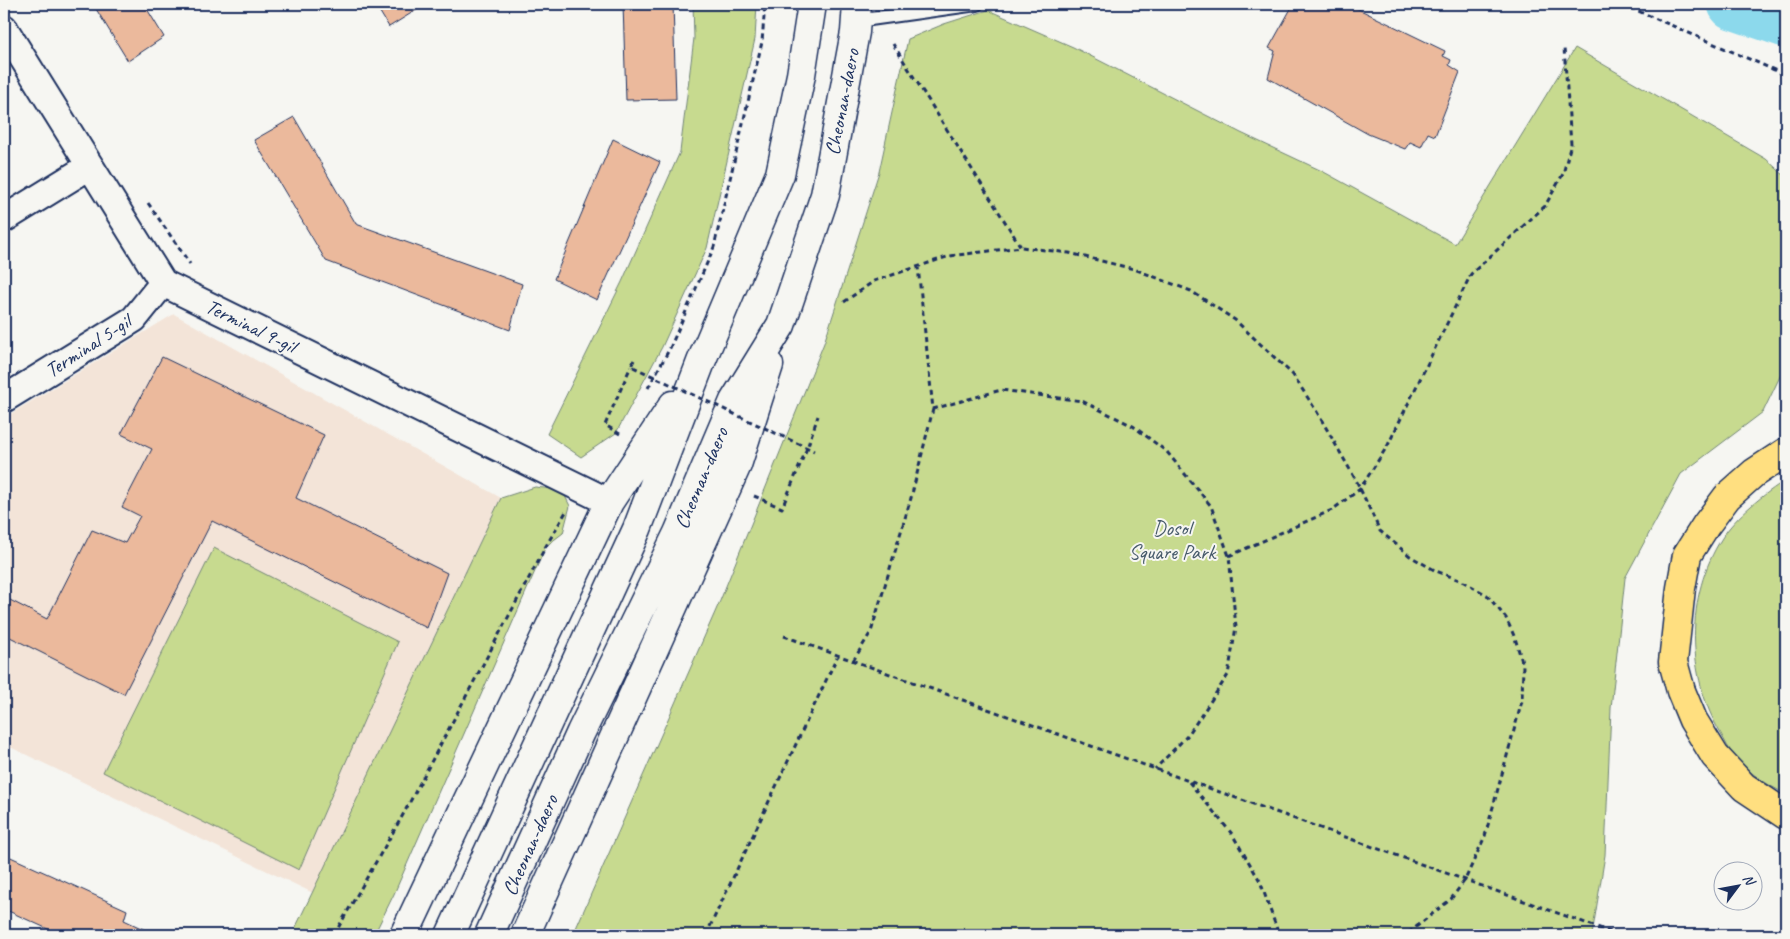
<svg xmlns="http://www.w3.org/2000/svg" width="1790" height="939" font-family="Caveat,sans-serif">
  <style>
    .built { fill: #f3e4d8 }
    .green { fill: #c7da8f; stroke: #718476 }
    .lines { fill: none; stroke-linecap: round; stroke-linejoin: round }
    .river { stroke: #8cd9ec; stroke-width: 51 }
    .building { fill: #ebb99c; stroke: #1b2f5e }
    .service-casing { stroke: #1b2f5e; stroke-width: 16 }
    .minor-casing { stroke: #1b2f5e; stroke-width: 30 }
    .secondary-casing { stroke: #1b2f5e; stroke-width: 31 }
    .trunk-casing { stroke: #1b2f5e; stroke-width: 31 }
    .path { stroke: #1b2f5e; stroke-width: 3; stroke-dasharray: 5 4; stroke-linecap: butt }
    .service { stroke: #f6f6f2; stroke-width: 12 }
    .minor { stroke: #f6f6f2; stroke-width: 26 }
    .secondary { stroke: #f6f6f2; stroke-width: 28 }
    .trunk { stroke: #ffdf80; stroke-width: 28 }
    .path-bridge { stroke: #1b2f5e; stroke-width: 3; stroke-dasharray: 5 4; stroke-linecap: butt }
    .labels { text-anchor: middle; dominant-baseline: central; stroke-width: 4; stroke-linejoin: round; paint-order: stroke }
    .street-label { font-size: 21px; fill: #1b2f5e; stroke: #f6f6f2 }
    .park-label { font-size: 21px; fill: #465a6a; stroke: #f6f6f2 }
  </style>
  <rect width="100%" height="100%" fill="#f6f6f2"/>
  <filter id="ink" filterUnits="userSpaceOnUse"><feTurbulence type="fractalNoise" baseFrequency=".02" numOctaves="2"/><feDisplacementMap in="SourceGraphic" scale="10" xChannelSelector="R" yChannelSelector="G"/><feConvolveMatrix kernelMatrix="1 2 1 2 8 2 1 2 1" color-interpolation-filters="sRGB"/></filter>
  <g filter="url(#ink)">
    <path class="built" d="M174 314 501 498 313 893 4 744V418Z"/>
    <path class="green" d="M693 4H757L755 39 707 248 662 347 616 433 581 457 547 434 622 282 680 152 694 38Z
      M988 10 1073 47 1241 133 1322 171 1455 244 1575 48 1766 159 1786 177V364L1763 412 1681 474 1625 578 1611 708 1605 855 1592 935H573L720 601 824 343 879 172 908 39 944 24Z
      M1786 480V794C1767 785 1749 773 1734 756 1729 750 1725 741 1721 734 1686 675 1685 596 1722 538 1735 517 1765 493 1786 480Z
      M535 487 562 490 570 506 563 533 546 546 394 894 374 935H292L501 498Z
      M214 548 398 642 299 870 103 772Z"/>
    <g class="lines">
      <path class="river" d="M1733 4 1786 22"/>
    </g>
    <path class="building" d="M93 4H144L164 37 128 61Z
      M375 4H426L389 27Z
      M623 4H673L676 99 626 100Z
      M1301 4H1348L1445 51 1443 56 1451 60 1449 65 1460 72 1435 136 1428 133 1421 147 1410 142 1405 149 1368 134 1268 78 1275 51 1269 48 1293 5 1299 7Z
      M294 117 356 224 522 284 510 330 326 261 254 140Z
      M613 139 660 162 597 300 554 279Z
      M162 357 324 435 296 498 447 573 427 628 212 521 124 694 4 634V597L47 619 92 530 125 543 140 516 122 507 152 449 121 434Z
      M4 854 127 910 124 920 156 935H61L4 909Z"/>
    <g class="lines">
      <g class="service-casing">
        <path id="service" d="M856 21 977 4"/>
      </g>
      <g class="minor-casing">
        <path id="minor" d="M4 28 163 283 609 502
          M4 219 90 166
          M4 399 134 319 163 283"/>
      </g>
      <g class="secondary-casing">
        <path id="secondary" d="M404 935 609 502 673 405
          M450 935 637 529 701 362 780 174 801 75 812 4
          M489 935 581 732 678 533 734 401 781 325 825 195 855 32 857 4
          M525 935 737 465 769 365"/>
      </g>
      <g class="trunk-casing">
        <path id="trunk" d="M1786 452 1754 473 1727 497 1706 525 1687 555 1681 588 1673 662 1681 691 1693 720 1715 756 1744 787 1786 815"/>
      </g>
      <path class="path" d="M1622 4 1786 75
        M893 44 1021 247
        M148 203 190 264
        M844 302 874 281 950 256 1021 247 1069 253 1134 269 1191 291 1235 320 1293 375 1317 412 1357 482 1380 531 1410 556 1436 571 1462 581 1487 595 1506 618 1515 638 1523 665 1522 701 1485 836 1465 880 1451 899 1406 935
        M648 388 670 348 714 247 762 42 765 4
        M933 409 1001 390 1082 401 1133 426 1167 452 1211 506 1229 556 1236 627 1228 675 1188 735 1155 769
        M620 434 605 425 631 366
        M754 496 782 508 807 448 818 416
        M1229 556 1332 510 1360 489 1388 445 1471 274 1545 206 1563 174 1571 144 1564 48
        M784 636 1619 935
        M853 661 871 632 911 498 933 409 918 267
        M1189 782 1232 834 1260 881 1279 935
        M334 935 404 813 546 546 567 510
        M706 935 838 655"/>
      <use href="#service" class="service"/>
      <use href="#minor" class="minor"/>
      <use href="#secondary" class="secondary"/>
      <use href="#trunk" class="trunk"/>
      <path class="path-bridge" d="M634 360 631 366 814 451"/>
    </g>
  </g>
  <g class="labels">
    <g class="street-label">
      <text transform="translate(842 102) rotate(-79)">Cheonan-daero</text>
      <text transform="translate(251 326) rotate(26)">Terminal 9-gil</text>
      <text transform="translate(88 346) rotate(-33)">Terminal 5-gil</text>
      <text transform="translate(701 478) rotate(-67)">Cheonan-daero</text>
      <text transform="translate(530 845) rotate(-66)">Cheonan-daero</text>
    </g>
    <g class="park-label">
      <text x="1172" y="528">Dosol<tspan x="1172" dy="24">Square Park</tspan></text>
    </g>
  </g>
  <rect width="1790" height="939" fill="none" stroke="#f6f6f2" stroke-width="20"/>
  <rect x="10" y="10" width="1770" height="919" fill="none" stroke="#1b2f5e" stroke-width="2" filter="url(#ink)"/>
  <g transform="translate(1738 886) rotate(58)"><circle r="24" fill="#f6f6f2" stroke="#9ea6b7"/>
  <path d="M0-4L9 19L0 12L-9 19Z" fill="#1b2f5e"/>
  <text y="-8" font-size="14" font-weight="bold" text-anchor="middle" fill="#1b2f5e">N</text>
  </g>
</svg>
